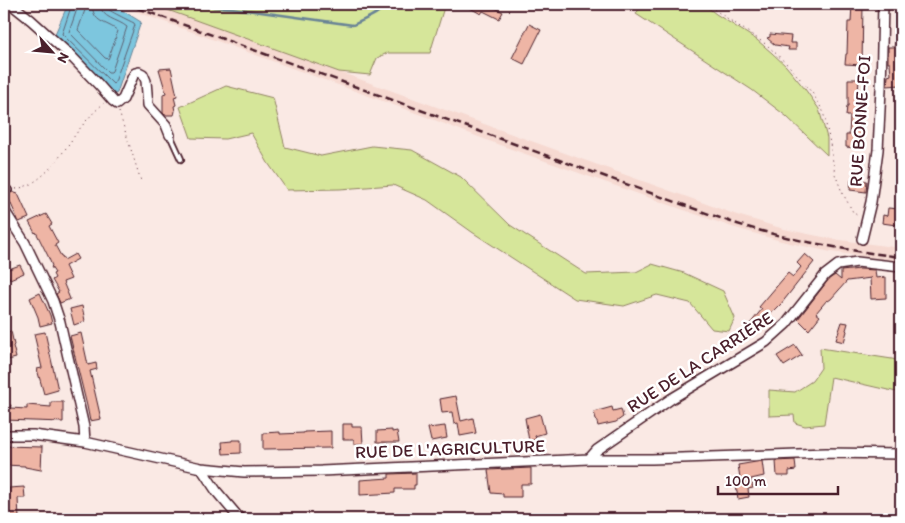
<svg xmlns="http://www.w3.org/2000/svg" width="905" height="523" font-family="Itim,sans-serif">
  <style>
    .built { fill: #f6d9d1 }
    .green { fill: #d6e69a; stroke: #908262 }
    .water { fill: #7dc6de; stroke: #698396 }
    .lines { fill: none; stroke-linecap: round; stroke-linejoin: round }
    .shore { stroke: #5e6273; stroke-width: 1 }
    .stream { stroke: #698396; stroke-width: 2.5 }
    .building { fill: #eeb5a5; stroke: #4a1f2b }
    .service-casing { stroke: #4a1f2b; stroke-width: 8 }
    .minor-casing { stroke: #4a1f2b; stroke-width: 12 }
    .path { stroke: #4a1f2b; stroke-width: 1; stroke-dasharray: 1 4; stroke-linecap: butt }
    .service { stroke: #fff; stroke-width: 4.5 }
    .minor { stroke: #fff; stroke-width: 9 }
    .rail { stroke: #4a1f2b; stroke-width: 2.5; stroke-dasharray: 8 4; stroke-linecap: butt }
    .labels { text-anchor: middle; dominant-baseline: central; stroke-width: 5; stroke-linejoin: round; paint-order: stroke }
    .street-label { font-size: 18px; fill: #4a1f2b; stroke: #fff }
  </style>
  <rect width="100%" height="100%" fill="#fae9e4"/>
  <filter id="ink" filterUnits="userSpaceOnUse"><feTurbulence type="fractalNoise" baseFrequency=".02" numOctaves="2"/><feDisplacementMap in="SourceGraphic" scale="10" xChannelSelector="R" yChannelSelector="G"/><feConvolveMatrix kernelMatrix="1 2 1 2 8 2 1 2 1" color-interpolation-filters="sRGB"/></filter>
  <g filter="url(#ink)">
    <path class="built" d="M115 4H151L737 215 784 229 808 234 833 239 901 248V261L831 252 781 241 732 227 497 144 424 116Z"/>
    <path class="green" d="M151 4H300L309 5H372L373 4H445L430 53H387L377 58 370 75 339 72Z
      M642 4H703L716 14 757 40 772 53 786 66 805 89 819 109 827 138V155L786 116 752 90 636 14Z
      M226 86 273 98 285 147 321 156 372 146 412 150 461 177 510 225 586 274 636 272 652 264 684 273 723 291 735 318 729 331 712 329 690 303 657 295 624 306 575 299 472 232 427 200 393 185 340 189 287 190 268 163 251 133 225 139 191 138 180 107Z
      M820 348 892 359 901 361V393L831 377 824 424 805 426 795 423 794 415 769 416V390L795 392 812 381 821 368Z"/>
    <path class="water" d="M68 4H104L120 9 141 22 117 93 115 94 55 34Z"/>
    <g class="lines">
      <path class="shore" d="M72 4 62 34 113 84 115 82 135 25 134 23C130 21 107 10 107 8 106 7 106 5 106 4
        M78 4 77 9 69 32 108 72H111L112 71 127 27C118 19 101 19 100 4
        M86 4 85 10 78 30 105 58 108 59 109 57 118 31C106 21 93 24 92 4"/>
      <path class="stream" d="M207 4 214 7 232 8 353 25C365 19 379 14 388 4"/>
    </g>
    <path class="building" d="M470 4H487L503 12 499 19 483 11 481 14 470 8 472 5Z
      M852 4H863L862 65 845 64 846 54H847L848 22H851Z
      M896 22H901V85L887 86 888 76 891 75 890 63H888V47H895Z
      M529 24 541 30 524 64 512 58Z
      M770 34 791 36 790 43H796V50H788L789 47 775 45 767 38 770 37Z
      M171 68 177 96 174 97 176 105 174 106 175 111 174 115H165L163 113V94L166 93 159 69Z
      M848 79H859L858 93H860L861 105 860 146H855V148L846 147V135H849L850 116H846L847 106H848Z
      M851 179 867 181 866 192 850 190Z
      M12 192 18 194 29 218 19 222 7 195Z
      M888 208 899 209 896 225 882 223 883 215 887 216Z
      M46 214 52 224 49 226 58 243 55 245 61 256H62L64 260 75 254 78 259 65 266 71 279 63 282 70 299 60 303 56 294 59 292 52 280 55 278 53 274 55 273 51 267 52 266 48 256 36 232 35 233 29 222Z
      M805 254 814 262 781 304 774 311 773 310 758 330 750 324 762 309 759 307 788 273 793 277 801 267 797 263Z
      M20 265 24 273 10 279 6 270Z
      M860 269 875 270 876 278 886 277V298L871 299 870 278H871L847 281 831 299 828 301 827 300 816 313 820 316 809 330 798 319 829 279 835 275 841 280V271Z
      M40 293 50 315 52 323 40 326 38 317 30 298Z
      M82 306 85 321 74 325 70 309Z
      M842 322 848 323 846 330 847 331 844 342 836 340Z
      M11 331 14 345 13 346 16 358 4 361V333Z
      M45 332 58 390 44 394 37 369 42 368 34 334Z
      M81 333 88 365 96 363 97 369 90 371 101 419 90 421 87 406 70 336Z
      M795 345 802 355 784 366 777 356Z
      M456 396 461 421 473 418 476 433 460 436 458 423 454 424 452 412 442 413 440 399Z
      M639 396 644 404 633 412 627 404Z
      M51 402H63V422L4 420V405H11L10 408 27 409V405L51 407Z
      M612 407 613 411 621 409 623 417 616 422 598 426 594 412Z
      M540 414 545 433 535 436 536 439 529 441 525 418Z
      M343 424H352V427H362L363 444H354V439H343Z
      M445 426 447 438 431 441 428 428Z
      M392 430V432L397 431 399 442H377V431Z
      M331 431V448L263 449V433L280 432V434L304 433V432Z
      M232 440H241V453L223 454 222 442 232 441Z
      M4 446 42 447 41 470 25 467V466L4 465Z
      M795 460 796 470 789 471V476H777L776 461Z
      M762 461 764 476 751 479 753 488 748 489 749 497 738 499 736 485 741 484 738 465Z
      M531 468V484H521V497H503V494L491 493 488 470Z
      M416 473V485H414V489H395V493L360 495V480L389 478V474Z
      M24 487 25 498H18L19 519H4V496H9V488Z"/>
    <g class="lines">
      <g class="service-casing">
        <path id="service" d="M170 135 181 159
          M4 192 9 190"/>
      </g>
      <g class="minor-casing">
        <path id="minor" d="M11 4 31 20 70 55 98 84 113 101 117 104 123 99 133 76 135 73 139 72 143 74 146 81 148 105 166 125 170 135
          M4 210 25 243 53 301 60 322 84 427 85 442
          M862 239 871 202 878 150 881 89 883 4
          M4 435H33L85 442 201 468 244 472 321 471 589 459H652L826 453 901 454
          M589 459 597 450 671 399 766 342 786 324 825 275 838 265 857 262 901 267
          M201 468 217 492 240 519"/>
      </g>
      <path class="path" d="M706 4 767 45 790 67 813 94 823 111 829 138 835 174 842 192 853 212 859 217
        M119 112 141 181
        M16 189C48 183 64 148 82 126 89 117 96 110 104 103"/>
      <use href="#service" class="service"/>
      <use href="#minor" class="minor"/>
      <path class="rail" d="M126 4 734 223C789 240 844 250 901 257"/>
    </g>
  </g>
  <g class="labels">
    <g class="street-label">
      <text transform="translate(860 121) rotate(-86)">RUE BONNE-FOI</text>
      <text transform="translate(700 362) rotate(-33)">RUE DE LA CARRIÈRE</text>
      <text transform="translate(450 449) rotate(-2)">RUE DE L'AGRICULTURE</text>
    </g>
  </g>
  <rect width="905" height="523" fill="none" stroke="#fff" stroke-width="20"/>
  <rect x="10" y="10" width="885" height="503" fill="none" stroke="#4a1f2b" stroke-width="2" filter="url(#ink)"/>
  <g transform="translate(52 52) rotate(117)" stroke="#ffffff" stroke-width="4" paint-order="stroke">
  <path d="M0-4L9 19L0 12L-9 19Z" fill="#4a1f2b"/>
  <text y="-8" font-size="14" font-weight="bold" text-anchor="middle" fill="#4a1f2b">N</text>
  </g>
  <path d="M718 486v8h120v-8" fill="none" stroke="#4a1f2b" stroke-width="2.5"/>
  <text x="725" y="486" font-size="15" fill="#4a1f2b" stroke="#ffffff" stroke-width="4" paint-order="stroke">100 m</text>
</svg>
